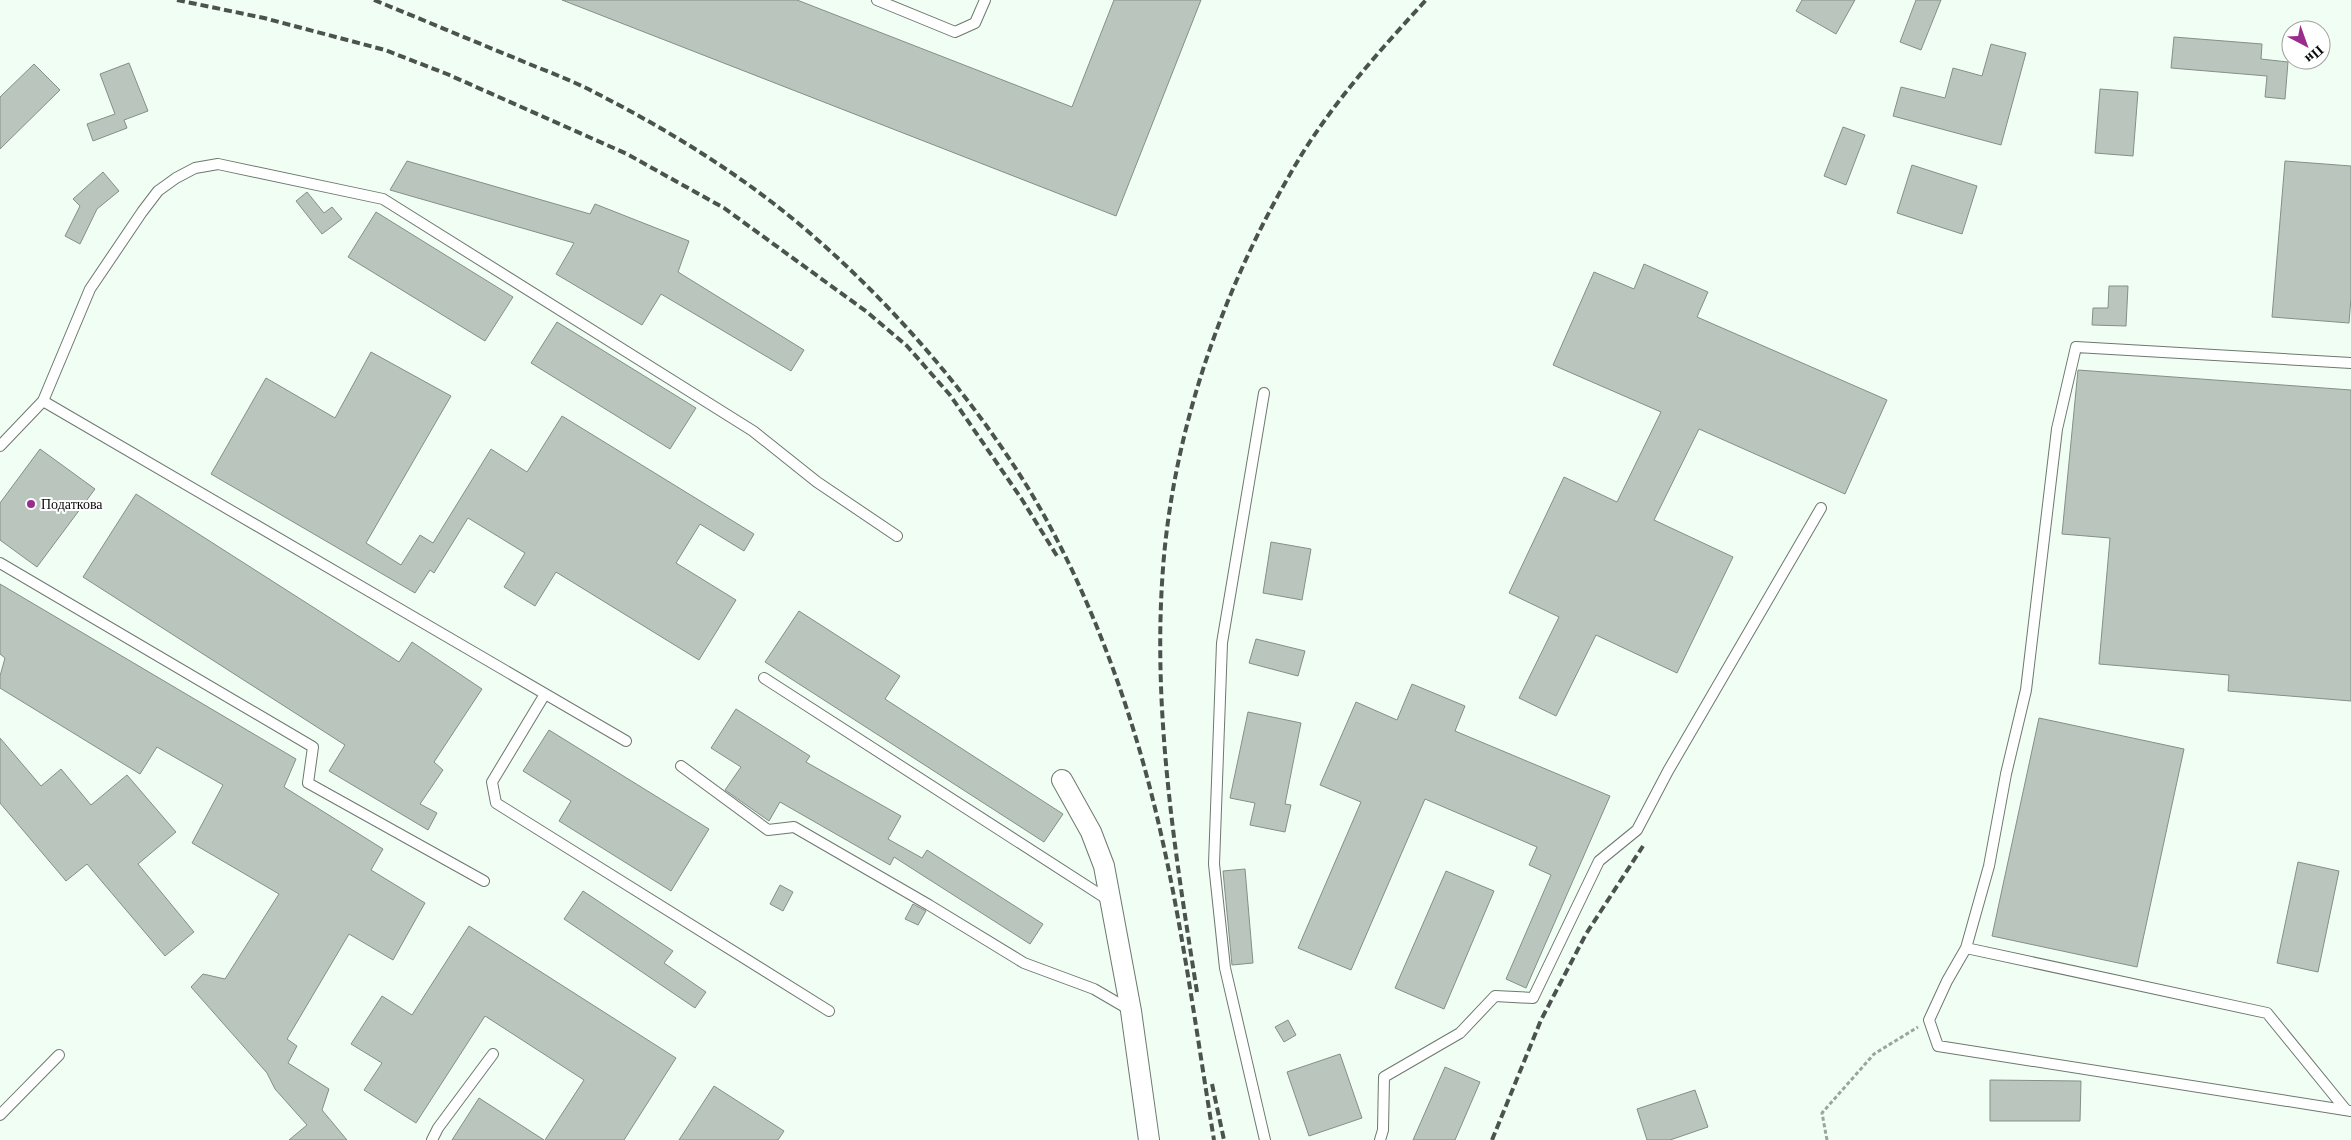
<svg xmlns="http://www.w3.org/2000/svg" width="2351" height="1140" font-family="'Crimson Pro',serif">
  <style>
    .building { fill: #bac6bd; stroke: #849087 }
    .lines { fill: none; stroke-linecap: round; stroke-linejoin: round }
    .service-casing { stroke: #6d7870; stroke-width: 12 }
    .minor-casing { stroke: #6d7870; stroke-width: 22 }
    .path { stroke: #9ba59d; stroke-width: 3; stroke-dasharray: 4 2.5; stroke-linecap: butt }
    .service { stroke: #fff; stroke-width: 10 }
    .minor { stroke: #fff; stroke-width: 20 }
    .rail { stroke: #4c534e; stroke-width: 4; stroke-dasharray: 8 4; stroke-linecap: butt }
    .poi-dot { fill: #992c8d; stroke: #fff; stroke-width: 2 }
    .labels { text-anchor: middle; dominant-baseline: central; stroke-width: 4; stroke-linejoin: round; paint-order: stroke }
    .poi-label { font-size: 14px; fill: #0a0e0b; stroke: #fff; text-anchor: start }
  </style>
  <rect width="100%" height="100%" fill="#f1fef4"/>
  <path class="building" d="M562 0H797L1072 107 1114 0H1201L1116 216Z
    M1802 0H1855L1836 34 1796 11Z
    M1916 0H1941L1921 50 1900 42Z
    M2174 37 2262 44 2261 59 2288 62 2285 99 2265 97 2267 76 2171 68Z
    M1991 44 2026 53 2001 145 1893 116 1901 87 1945 98 1953 68 1982 76Z
    M129 63 148 111 124 120 127 128 93 141 87 124 115 114 100 74Z
    M34 64 60 90 0 149V97Z
    M2100 89 2138 92 2133 156 2095 153Z
    M1843 127 1865 135 1846 185 1824 176Z
    M407 161 590 214 595 204 689 241 678 272 804 350 791 371 661 294 642 325 556 274 574 243 390 190Z
    M2285 161 2351 166V298L2349 323 2272 317Z
    M1912 165 1977 186 1962 234 1897 213Z
    M103 172 119 191 97 209 80 244 65 236 80 206 73 199Z
    M307 192 324 213 332 207 342 219 322 234 296 201Z
    M376 212 513 297 485 341 348 257Z
    M1644 264 1708 292 1697 317 1887 400 1845 494 1699 429 1654 520 1733 557 1677 673 1596 635 1556 716 1519 698 1559 617 1509 593 1564 477 1617 502 1661 412 1553 365 1594 272 1634 289Z
    M2109 286H2128L2126 326 2092 325 2093 308H2108Z
    M557 322 696 408 670 449 531 363Z
    M371 352 451 396 366 543 401 565 420 535 433 543 491 449 527 472 562 416 754 534 744 551 700 524 676 563 736 600 699 660 556 572 535 606 504 587 525 553 468 518 434 573 430 570 415 593 211 474 266 378 335 418Z
    M2078 370 2351 390V701L2228 691 2229 675 2099 664 2110 538 2062 534Z
    M40 449 95 489 37 567 0 540V503Z
    M136 494 399 662 412 642 482 689 434 762 443 770 420 804 437 813 428 830 329 771 345 745 83 577Z
    M1271 542 1311 549 1302 600 1263 593Z
    M0 584 296 759 284 787 383 849 371 870 425 903 393 960 349 934 287 1039 297 1046 288 1063 329 1089 322 1110 347 1140H289L307 1125 275 1089 267 1073 191 987 203 974 225 979 279 894 192 843 223 785 157 747 140 774 0 688V676L5 658 0 654Z
    M799 611 900 676 885 699 1063 814 1044 842 765 662Z
    M1256 639 1305 651 1298 676 1249 663Z
    M1412 684 1465 706 1455 731 1610 796 1526 988 1506 979 1551 875 1529 865 1537 847 1425 799 1351 970 1298 948 1361 802 1320 785 1356 702 1397 720Z
    M736 709 810 756 806 762 901 816 888 839 922 858 927 850 1043 924 1030 944 894 857 890 865 780 802 769 821 725 790 741 767 711 748Z
    M1248 712 1301 723 1285 804 1291 805 1285 832 1250 825 1255 803 1230 798Z
    M2039 718 2184 749 2137 967 1992 936Z
    M549 730 709 829 671 891 559 821 571 801 523 771Z
    M0 738 41 786 61 769 91 805 127 775 176 832 138 864 194 932 165 956 87 864 66 881 0 803Z
    M2298 862 2339 871 2318 972 2277 963Z
    M1245 869 1253 963 1232 965 1223 871Z
    M1446 871 1494 891 1444 1009 1395 988Z
    M780 885 793 892 783 911 770 904Z
    M583 891 673 951 664 963 706 992 695 1008 564 919Z
    M913 904 926 911 918 925 905 919Z
    M469 926 676 1058 624 1140H545L584 1080 485 1016 416 1123 364 1090 382 1063 351 1044 382 996 412 1015Z
    M1288 1020 1296 1035 1284 1042 1275 1027Z
    M1340 1054 1362 1118 1309 1136 1287 1072Z
    M1445 1067 1480 1082 1455 1140H1413Z
    M1990 1080 2081 1081 2080 1121H1990Z
    M714 1086 784 1131 778 1140H679Z
    M1695 1090 1708 1127 1670 1140H1647L1637 1109Z
    M479 1098 544 1140H452Z"/>
  <g class="lines">
    <g class="service-casing">
      <path id="service" d="M877 0 955 32 975 23 985 0
        M2351 363 2076 347 2057 429 2026 690 2006 774 1989 866 1966 948 1947 981 1929 1020 1938 1046 2351 1111
        M1264 393 1222 643 1214 864 1225 968 1265 1140
        M43 401 626 741
        M0 446 43 401 90 289 142 212 158 191 176 178 195 168 218 164 383 199 753 431 817 482 897 536
        M0 563 313 747 308 783 484 881
        M764 678 1110 901
        M545 694 492 782 496 803 829 1011
        M681 766 768 830 794 827 929 905 1024 963 1094 989 1130 1010
        M1966 948 2267 1013 2346 1110
        M0 1115 59 1055
        M432 1140 438 1128 493 1054
        M1380 1140 1383 1130 1384 1077 1460 1033 1495 996 1533 998 1599 861 1637 830 1668 771 1821 508"/>
    </g>
    <g class="minor-casing">
      <path id="minor" d="M1062 780 1091 832 1104 866 1131 1011 1149 1140"/>
    </g>
    <path class="path" d="M1827 1140 1822 1113 1874 1054 1918 1027"/>
    <use href="#service" class="service"/>
    <use href="#minor" class="minor"/>
    <path class="rail" d="M177 0 264 18 385 50 447 74 627 154 724 208 867 312 907 346 950 395 1021 498 1057 556
      M374 0C421 19 468 39 515 58 540 69 567 78 592 91 655 123 717 160 773 203 866 275 955 374 1018 472 1066 546 1105 639 1131 722 1174 857 1191 1000 1214 1140
      M1197 992C1174 848 1151 702 1164 556 1177 415 1229 274 1302 154 1337 98 1382 48 1426 0
      M1212 1084 1224 1140
      M1492 1140 1541 1020 1586 934 1643 846"/>
  </g>
  <circle class="poi-dot" cx="31" cy="504" r="5"/>
  <g class="labels">
    <g class="poi-label">
      <text x="41" y="504">Податкова</text>
    </g>
  </g>
  <g transform="translate(2306 45) rotate(139)"><circle r="24" fill="#ffffff" stroke="#9d9f9d"/>
  <path d="M0-4L9 19L0 12L-9 19Z" fill="#992c8d"/>
  <text y="-8" font-size="14" font-weight="bold" text-anchor="middle" fill="#0a0e0b">Пн</text>
  </g>
</svg>
